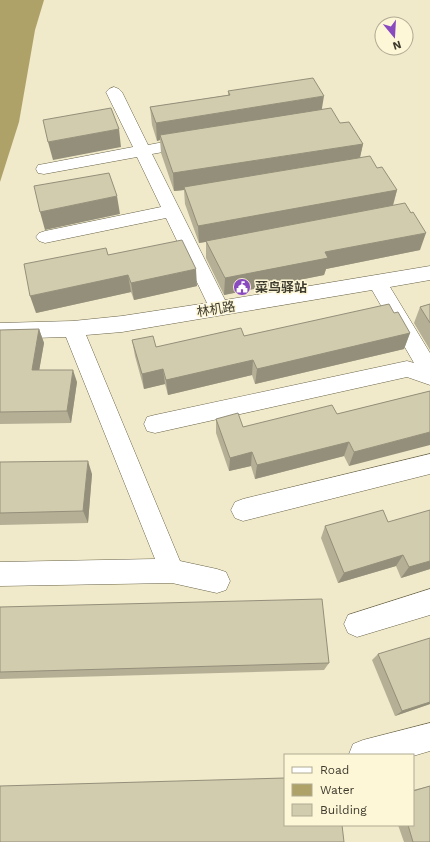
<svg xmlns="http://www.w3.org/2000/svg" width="430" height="842" font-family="'Work Sans','Noto Sans SC',sans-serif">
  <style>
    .water { fill: #afa269 }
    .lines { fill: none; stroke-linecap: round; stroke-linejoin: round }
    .minor-casing { stroke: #6a6449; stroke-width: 1 }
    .minor { fill: #fff; fill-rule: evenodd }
    .wall { fill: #b5af96 }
    .shaded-wall { fill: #938f7a }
    .building { fill: #d2ccae; stroke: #938f7a }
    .labels { text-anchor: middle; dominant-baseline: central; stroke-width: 3; stroke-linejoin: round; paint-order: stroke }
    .poi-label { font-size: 13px; font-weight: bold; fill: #3d3b2e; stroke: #fdf6d7; text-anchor: start }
    .street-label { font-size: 13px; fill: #3d3b2e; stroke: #fdf6d7 }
  </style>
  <rect width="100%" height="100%" fill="#f0e9ca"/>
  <path class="water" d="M0 0H44L35 30 19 122 0 182Z"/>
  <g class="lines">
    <g class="minor-casing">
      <path id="minor" d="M114 87 119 89 122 92 148 145 190 137 196 138 198 142 196 146 152 154 225 300 430 266V280L390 287 430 353V385L407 377 155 433 147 431 144 424 147 417 155 415 407 361 414 363 372 290 122 332 86 335 180 561 217 569 226 572 230 581 226 590 217 593 172 583 0 586V562L155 559 66 337 0 339V323L73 321 122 316 207 303 166 218 45 243 39 241 36 237 39 233 45 231 161 207 137 157 44 174 38 173 36 169 38 165 44 164 133 147 106 92 109 89Z
        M430 454V474L243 521 235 518 231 510 235 502 243 499Z
        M430 589V615L357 637 348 633 344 624 348 615Z
        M430 723V751L413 756 349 754 353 744 363 740Z"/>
    </g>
    <use href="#minor" class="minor"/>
  </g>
  <path class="wall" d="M228 91 322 109 340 123 363 144 360 157 377 168 397 190 393 206 420 250 326 269 324 275 224 295 206 258V242L199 243 185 204 184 190 174 191 161 153 160 140 157 141 152 125 150 107 228 95Z
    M108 255 197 286 134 300 131 292 36 313Z
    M430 304V350L414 323 420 307Z
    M394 313 410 333 404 349 255 384 252 375 168 395 165 384 144 389 135 356 132 340 156 347 244 336Z
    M39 329 44 343 39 370 77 382 71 423 0 424V330Z
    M430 391 349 466 344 456 255 479 251 466 229 471 216 433V419L243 427 337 414Z
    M0 462 92 474 88 523 0 525Z
    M388 522 430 569 401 578 396 566 338 583 321 538 325 526Z
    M0 607 329 663 324 670 0 679Z
    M378 654 430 704 395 716 372 660Z
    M430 786V842H404L398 825H413V790Z"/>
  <path class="shaded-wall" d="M324 96 321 114 160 135V140L157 141 156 123Z
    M119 129 121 147 53 160 48 142Z
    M363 144 359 162 184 187V190L174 191 173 173Z
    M397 190 392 208 199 243 198 226Z
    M117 196 120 214 45 230 40 212Z
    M426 233 420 250 326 269 324 275 224 295 225 278 325 252Z
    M196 269 197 286 134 300 131 283Z
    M128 275 131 292 36 313 30 296Z
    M39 329 44 343 37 383 32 370Z
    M410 333 404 349 255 384 257 369Z
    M253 360 252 375 168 395 166 380Z
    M163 369 165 384 144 389 142 374Z
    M73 370 77 382 71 423 67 411Z
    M430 432V445L349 466 354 452Z
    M349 442 344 456 255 479 257 465Z
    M252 452 251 466 229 471 230 458Z
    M88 461 92 474 88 523 83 511Z
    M403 555 396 566 338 583 344 573Z
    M430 561V569L401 578 409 567Z
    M430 702V704L395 716 402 711Z"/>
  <path class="building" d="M313 78 324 96 156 123 150 107 230 95 228 91Z
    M111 108 119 129 48 142 43 120Z
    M331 108 340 123 349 122 363 144 173 173 160 135Z
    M370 156 377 168 382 167 397 190 198 226 184 187Z
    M109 173 117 196 40 212 34 186Z
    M405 203 411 213 413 212 426 233 325 252 328 258 225 278 206 241Z
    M182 240 196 269 131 283 128 275 30 296 24 264 106 248 108 255Z
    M389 304 394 313 398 312 410 333 257 369 253 360 166 380 163 369 142 374 132 340 153 336 156 347 241 328 244 336Z
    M430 304V323L420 307Z
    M39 329 32 370H73L67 411 0 412V330Z
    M430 391V432L354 452 349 442 257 465 252 452 230 458 216 419 238 413 243 427 332 405 337 414Z
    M88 461 83 511 0 513V462Z
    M383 510 388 522 430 510V561L409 567 403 555 344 573 325 526Z
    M322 599 329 663 0 672V607Z
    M430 638V702L402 711 378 654Z
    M285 778V825H342L344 842H0V786Z
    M430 786V842H413L408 825H413V791Z"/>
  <defs>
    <g id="civic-disc" transform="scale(0.9)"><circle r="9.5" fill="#8a4abf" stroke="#fdf6d7"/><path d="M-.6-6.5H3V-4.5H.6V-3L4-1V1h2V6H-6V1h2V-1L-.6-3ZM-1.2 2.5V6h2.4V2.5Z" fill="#fff"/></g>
  </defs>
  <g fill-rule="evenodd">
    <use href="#civic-disc" x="242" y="287"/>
  </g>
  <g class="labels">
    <g class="poi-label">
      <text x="255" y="287">菜鸟驿站</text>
    </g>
    <g class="street-label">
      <text transform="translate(216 309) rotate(-9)">林机路</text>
    </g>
  </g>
  <rect x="284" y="754" width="130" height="72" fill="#fdf6d7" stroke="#b0ab93"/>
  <rect x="292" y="767" width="20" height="6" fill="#ffffff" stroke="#b0ab93"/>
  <text x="320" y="774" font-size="12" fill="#3d3b2e">Road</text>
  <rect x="292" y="784" width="20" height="12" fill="#afa269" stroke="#b0ab93"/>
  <text x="320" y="794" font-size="12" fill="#3d3b2e">Water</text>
  <rect x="292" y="804" width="20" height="12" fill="#d2ccae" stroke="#b0ab93"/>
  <text x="320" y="814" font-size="12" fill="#3d3b2e">Building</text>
  <g transform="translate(394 36) rotate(162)"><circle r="19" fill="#fdf6d7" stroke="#b0ab93"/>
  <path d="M0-3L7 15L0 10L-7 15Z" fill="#8a4abf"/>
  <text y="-6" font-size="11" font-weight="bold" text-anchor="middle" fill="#3d3b2e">N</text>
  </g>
</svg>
